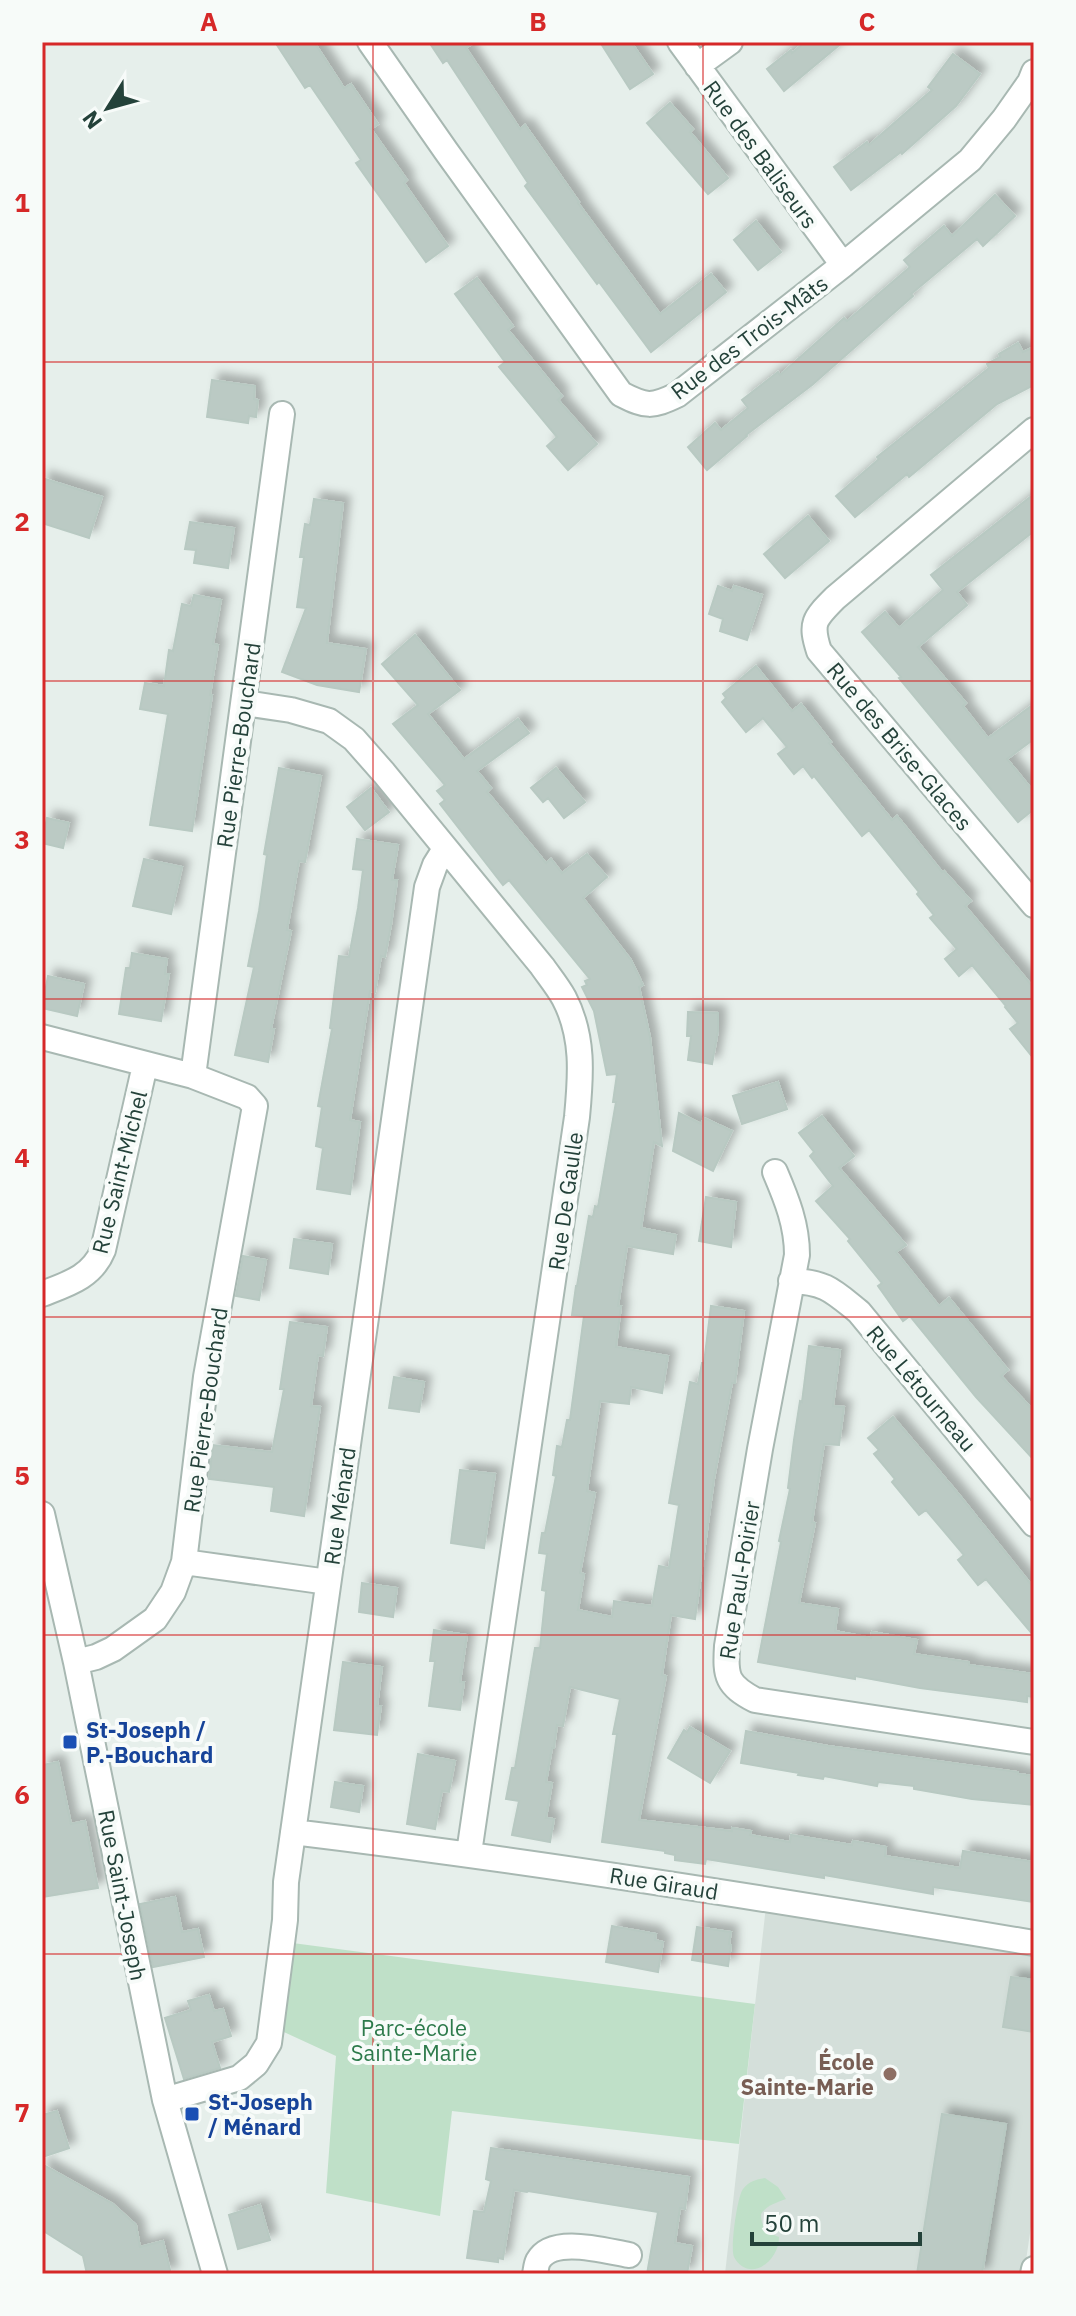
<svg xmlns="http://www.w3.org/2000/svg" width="1076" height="2316" font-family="'IBM Plex Sans',sans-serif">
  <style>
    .built { fill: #d4dfda }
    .green { fill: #bfe0c8 }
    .building { fill: #bbcac4; stroke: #b8c9c2; stroke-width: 2; filter: url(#shadow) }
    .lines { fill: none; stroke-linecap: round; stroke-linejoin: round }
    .minor-casing { stroke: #a8b8b2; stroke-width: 28 }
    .minor { stroke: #fff; stroke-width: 24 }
    .grid { fill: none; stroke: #d62828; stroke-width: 2; stroke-opacity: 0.55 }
    .transit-dot { fill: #1a4fb4; stroke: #f7fbf9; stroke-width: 3 }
    .education-dot { fill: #8d6e63; stroke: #f7fbf9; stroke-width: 3 }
    .labels { text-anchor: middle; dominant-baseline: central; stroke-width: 8; stroke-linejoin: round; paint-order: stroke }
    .street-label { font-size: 22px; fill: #24423a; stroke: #f7fbf9 }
    .transit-label { font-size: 22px; font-weight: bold; fill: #164399; stroke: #f7fbf9; text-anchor: start }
    .park-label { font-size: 22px; fill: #2d7a4b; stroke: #f7fbf9 }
    .education-label { font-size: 22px; font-weight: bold; fill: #785e54; stroke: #f7fbf9; text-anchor: end }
    .neatline { fill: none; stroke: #d62828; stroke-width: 3 }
    .grid-label { font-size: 26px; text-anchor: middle; font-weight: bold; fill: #d62828 }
  </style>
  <defs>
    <filter id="shadow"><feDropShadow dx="7" dy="-7" stdDeviation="4" flood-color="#0004"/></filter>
  </defs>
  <rect width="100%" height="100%" fill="#e6efeb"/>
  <path class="built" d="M766 1906 1034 1955V2206L1024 2274H725Z"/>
  <path class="green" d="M285 1942 755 2004 739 2144 452 2111 440 2216 326 2193 336 2056 273 2027Z
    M765 2178 778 2187 786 2199C776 2203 767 2205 761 2214 761 2228 767 2232 779 2237 779 2263 748 2283 734 2257 730 2249 737 2197 743 2189 749 2181 757 2179 765 2178Z"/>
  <path class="building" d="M275 42H314L344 88 351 84 378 124 371 129 407 180 404 183 448 246 426 262 356 163 361 160 310 85 305 88Z
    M429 42H475L466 48 520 129 525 125 579 202 578 203 660 314 711 274 726 292 651 352 599 282 597 284 525 186 528 183 447 60 443 63Z
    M600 42H631L653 74 630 89Z
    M805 42H843L784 91 767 69 791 50 792 53Z
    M953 54 980 74 956 106 902 154 901 152 851 190 834 167 867 142 869 145 932 90 928 87Z
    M670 103 693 129 690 132 728 178 708 194 647 123Z
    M995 195 1015 216 983 246 977 239 911 294 913 296 812 385 746 435 747 436 707 470 688 447 715 423 721 430 748 408 742 400 778 372 780 375 844 318 847 321 910 267 904 260 944 226 952 236Z
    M756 221 781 252 758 270 734 240Z
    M477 278 513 326 508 330 562 396 558 400 597 444 568 470 547 446 557 437 499 367 505 362 455 294Z
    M1018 343 1023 352 1034 347V385L997 404 909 477 907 474 855 517 836 496 879 459 877 457 989 368 987 364 1000 357 999 354Z
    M212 380 255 386 254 399 258 400 256 417 249 416 248 423 207 417Z
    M42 478 102 497 89 538 42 523Z
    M1034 494V531L957 592 967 605 918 647 966 703 963 706 988 738 1034 704V739L1007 759 1034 792V809L1018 822 899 678 901 677 862 632 885 612 899 628 943 590 931 575Z
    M314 499 343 503 327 643 366 649 359 692 317 685 282 672 306 608 297 607 304 557H300L305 524 310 525Z
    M808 516 829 541 785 578 764 554Z
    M190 522 234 528 228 568 194 563 196 550 185 549Z
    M718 586 732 591 734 586 762 595 747 640 720 631 723 619 709 614Z
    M194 595 221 600 213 644 218 645 210 695H212L192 831 150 825 168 714 140 709 145 683 164 686 169 650 173 651 182 604 191 606Z
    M415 635 460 690 428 714 464 759 518 719 529 733 477 771 491 788 487 792 546 863 551 859 562 873 587 854 607 877 583 898 631 960 643 985 639 987 650 1037 662 1146 654 1142 641 1228 676 1235 673 1254 627 1246 618 1306H621L616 1347 668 1356 662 1393 631 1387 629 1404 600 1401 587 1491 595 1493 580 1573 584 1574 578 1610 612 1617 614 1601 652 1606 659 1566 669 1568 679 1505 669 1503 690 1382 698 1384 702 1363H704L711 1306 744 1311 735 1383H732L714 1479 695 1619 671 1615 662 1675 666 1676 639 1820 732 1831V1828L751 1831 750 1835 790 1842 791 1835 852 1845 853 1841 886 1847 885 1856 960 1868 963 1851 1034 1862V1902L933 1887V1894L824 1875V1878L706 1859 705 1864 675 1860V1855L665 1853V1851L602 1842 617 1734H613L620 1699 570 1687 563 1726 557 1725 554 1748H552L546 1782 552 1783 546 1818 554 1819 550 1842 512 1835 519 1801 506 1799 512 1768H515L535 1648H540L546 1591 542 1590 547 1554 539 1553 542 1533H545L556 1476 553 1475 557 1446 562 1447 567 1420H570L584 1316 572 1315 576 1286H577L589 1216 593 1217 595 1206 598 1207 616 1102H613L617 1074 607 1075 594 1011 582 987 587 985 585 981 590 979 509 880 503 885 485 862 440 804 445 800 437 791 445 785 393 724 418 705 382 664Z
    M756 666 792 711 801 704 831 742 829 743 892 820 897 816 942 872 944 871 971 901 965 906 1034 988V1059L1010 1029 1018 1023 1005 1007 1006 1006 972 965 959 976 945 959 957 949 930 918 934 915 917 894 919 892 869 830 862 836 814 776 812 778 803 766 794 774 778 754 787 747 763 718 746 732 722 702 726 698 723 694Z
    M279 768 321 776 305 862 299 861 287 930 291 931 271 1029H274L268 1062 235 1055 254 967 248 966 259 911 267 855 264 854Z
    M556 768 585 802 564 818 548 798 543 802 531 788Z
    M371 788 389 812 365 830 347 807Z
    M47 818 69 823 63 848 42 843Z
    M357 839 398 845 392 880H397L391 925 385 957 381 956 375 992 370 991 350 1120 360 1122 350 1194 317 1189 323 1148 316 1146 322 1107 318 1106 332 1029 330 1028 339 956 349 957 358 908 363 870 353 869Z
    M144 859 182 867 171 914 133 906Z
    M132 953 167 959 165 974H169L161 1021 119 1014 126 968H130Z
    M48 976 84 984 77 1016 42 1008Z
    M688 1012 718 1013V1031L712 1064 688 1060 691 1036H687Z
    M778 1082 787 1109 742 1124 733 1096Z
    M679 1113 701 1124 704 1118 732 1131 713 1171 673 1151Z
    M822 1116 854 1156 839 1168 906 1245 896 1252 939 1306 949 1298 1008 1370 1001 1376 1034 1411V1460L976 1397 910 1316 903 1321 878 1286 882 1283 848 1241 850 1239 816 1201 833 1186 810 1156 814 1152 799 1133Z
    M706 1197 736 1202 731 1247 699 1241Z
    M294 1239 332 1244 328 1274 290 1268Z
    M243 1256 266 1260 259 1300 236 1296Z
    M290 1322 327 1327 323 1356 318 1355 311 1406 320 1407 304 1516 271 1511 274 1487 209 1479 213 1445 272 1452 284 1389H280Z
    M809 1346 840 1350 833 1406 844 1407 839 1445 824 1444 812 1522 815 1523 799 1603 838 1609 835 1631 871 1638 872 1632 917 1640 914 1654 969 1662V1665L1034 1674V1697L1027 1696V1702L920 1688 855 1676V1679L758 1662 781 1542 779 1541 790 1489 788 1488 794 1440 800 1401 802 1402Z
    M394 1377 424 1382 419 1412 389 1408Z
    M893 1417 956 1491 1034 1588V1636L986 1579 978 1585 958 1560 964 1555 926 1510 919 1515 892 1482 895 1479 874 1454 879 1450 868 1438Z
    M460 1470 495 1474 484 1548 451 1543Z
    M362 1583 397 1588 393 1617 359 1612Z
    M434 1630 467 1635 460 1682H464L460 1710 429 1706 435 1661H430Z
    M343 1662 382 1667 377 1706H381L377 1735 334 1730Z
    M690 1727 730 1751 710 1783 668 1758 684 1730 687 1732Z
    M746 1731 828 1746 1018 1772V1774L1034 1776V1805L972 1799 914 1789V1786L878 1782 877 1786 824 1776 823 1779 798 1775 799 1773 741 1763Z
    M418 1754 455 1761 449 1792 442 1791 435 1829 407 1824Z
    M58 1762 71 1824 85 1821 98 1888 42 1897V1765Z
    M335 1782 363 1786 359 1812 331 1807Z
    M175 1897 182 1932 198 1929 204 1957 153 1967 140 1904Z
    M612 1926 656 1934 655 1940 663 1942 658 1972 606 1962Z
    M697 1927 731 1932 729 1944 731 1945 728 1966 692 1960Z
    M1011 1977 1034 1980V2032L1003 2027Z
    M209 1995 214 2011 223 2009 231 2036 212 2042 220 2068 184 2079 165 2018 191 2010 188 2001Z
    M57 2111 69 2148 42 2157V2115Z
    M942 2114 1006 2124 982 2274H917Z
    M491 2148 689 2177 685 2209 680 2208 675 2243 692 2246 687 2274H647L658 2212 528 2191 527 2192 514 2190 503 2259 498 2258V2262L467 2258 474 2211 484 2212 491 2181 486 2179Z
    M42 2164 113 2204 136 2225 140 2247 163 2241 171 2274H87L83 2256 42 2230Z
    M260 2205 270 2240 238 2249 229 2215Z"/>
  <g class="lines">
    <g class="minor-casing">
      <path id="minor" d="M370 42 446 151 621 394C646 407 652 407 677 395L843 265 970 160 1004 119 1030 82 1034 72
        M680 42 843 265
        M697 66 730 42
        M1034 430 835 598C814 619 810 623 819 651L1034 905
        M244 703 291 710 329 721 354 739 384 773 542 966C549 976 558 987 564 998 584 1036 581 1075 577 1117L469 1853
        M42 1037 193 1076 247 1097 255 1106 206 1377 184 1562 173 1592 155 1619 113 1649 96 1657 76 1662
        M193 1076 282 414
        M775 1172C787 1200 797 1225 797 1255L760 1449 727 1646C725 1677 727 1685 755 1700L1034 1742
        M791 1281C826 1282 833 1291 859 1312L1034 1524
        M42 1294C68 1284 92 1277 103 1250L145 1065
        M42 1514 76 1662 165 2100 215 2274
        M184 1562 328 1582
        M293 1832C541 1862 787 1902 1034 1943
        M165 2100 239 2078 256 2064 269 2043 285 1920 286 1882 427 887 435 865 445 849
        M535 2274C536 2270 536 2265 538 2261 552 2235 605 2251 629 2255
        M1033 2274 1034 2269"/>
    </g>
    <use href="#minor" class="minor"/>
  </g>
  <path class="grid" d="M373 42V2274M703 42V2274M42 362H1034M42 681H1034M42 999H1034M42 1317H1034M42 1635H1034M42 1954H1034"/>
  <g class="transit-dot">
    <rect x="62" y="1734" width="16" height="16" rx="4"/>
    <rect x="184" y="2106" width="16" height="16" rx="4"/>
  </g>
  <circle class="education-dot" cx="890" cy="2074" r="8"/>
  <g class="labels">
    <g class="street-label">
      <text transform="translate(761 154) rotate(54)">Rue des Baliseurs</text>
      <text transform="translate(749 337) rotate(-37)">Rue des Trois-Mâts</text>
      <text transform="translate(238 745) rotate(-82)">Rue Pierre-Bouchard</text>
      <text transform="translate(900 746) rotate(50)">Rue des Brise-Glaces</text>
      <text transform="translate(119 1172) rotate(-76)">Rue Saint-Michel</text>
      <text transform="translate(565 1201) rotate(-82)">Rue De Gaulle</text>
      <text transform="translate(922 1388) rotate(50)">Rue Létourneau</text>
      <text transform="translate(205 1410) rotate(-82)">Rue Pierre-Bouchard</text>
      <text transform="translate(339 1506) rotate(-82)">Rue Ménard</text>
      <text transform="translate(739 1580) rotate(-81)">Rue Paul-Poirier</text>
      <text transform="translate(664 1883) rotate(9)">Rue Giraud</text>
      <text transform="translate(123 1895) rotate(79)">Rue Saint-Joseph</text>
    </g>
    <g class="transit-label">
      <text x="86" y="1729">St-Joseph /<tspan x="86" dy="25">P.-Bouchard</tspan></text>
      <text x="208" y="2101">St-Joseph<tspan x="208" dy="25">/ Ménard</tspan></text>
    </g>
    <g class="park-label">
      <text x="414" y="2027">Parc-école<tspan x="414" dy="25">Sainte-Marie</tspan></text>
    </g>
    <g class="education-label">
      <text x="874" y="2061">École<tspan x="874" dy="25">Sainte-Marie</tspan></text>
    </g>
  </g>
  <rect width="1076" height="2316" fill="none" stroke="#f7fbf9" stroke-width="88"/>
  <g transform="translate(108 108) rotate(233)" stroke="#f7fbf9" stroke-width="6" paint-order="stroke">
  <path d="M0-6L14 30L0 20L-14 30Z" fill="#24423a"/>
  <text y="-12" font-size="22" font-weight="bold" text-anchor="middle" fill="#24423a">N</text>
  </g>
  <path d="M752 2232v12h168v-12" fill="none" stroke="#24423a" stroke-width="4"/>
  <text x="764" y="2232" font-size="24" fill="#24423a" stroke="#f7fbf9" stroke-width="6" paint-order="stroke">50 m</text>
  <rect x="44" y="44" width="988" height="2228" class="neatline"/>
  <g class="grid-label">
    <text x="209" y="31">A</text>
    <text x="538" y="31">B</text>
    <text x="867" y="31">C</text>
    <text x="22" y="212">1</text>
    <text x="22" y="531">2</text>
    <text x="22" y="849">3</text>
    <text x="22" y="1167">4</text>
    <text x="22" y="1485">5</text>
    <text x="22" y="1804">6</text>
    <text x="22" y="2122">7</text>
  </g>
</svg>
